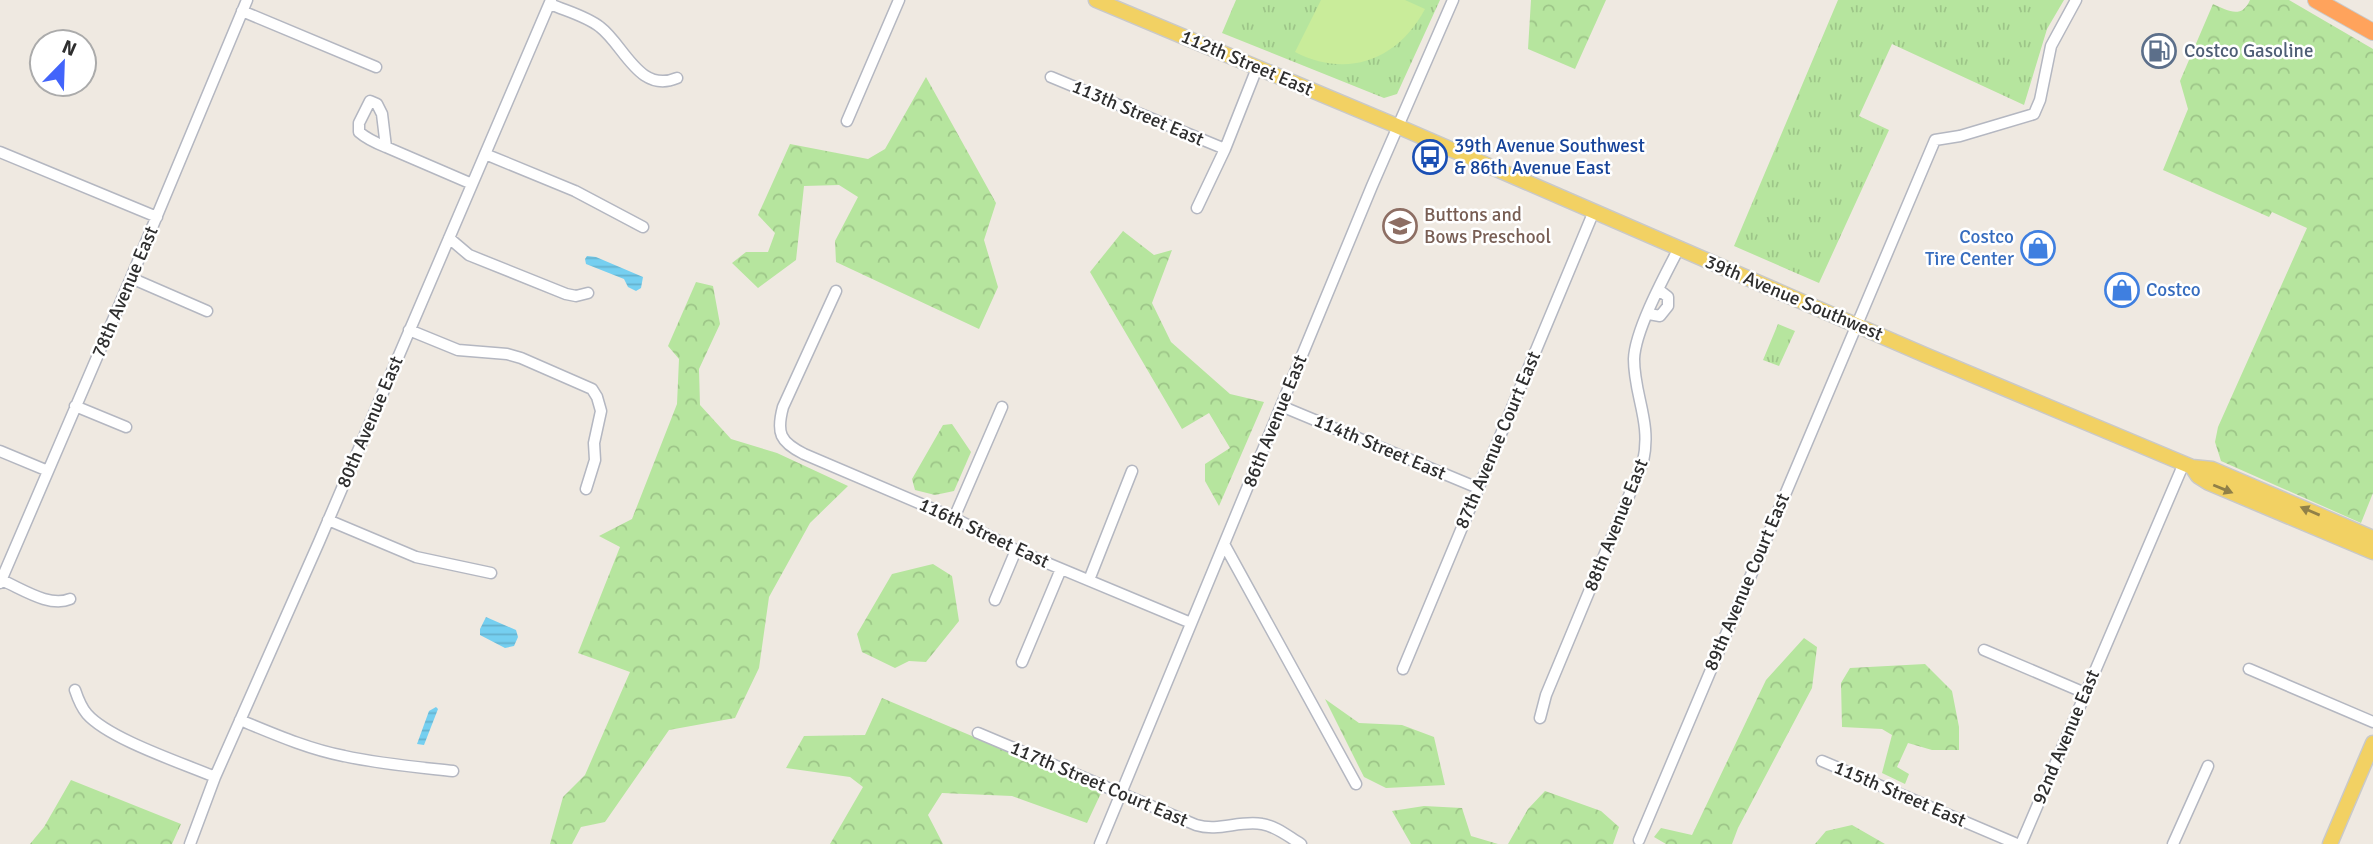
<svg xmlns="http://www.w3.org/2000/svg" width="2373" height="844" font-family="Signika,sans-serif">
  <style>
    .grass { fill: url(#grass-tufts) }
    .forest { fill: url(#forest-crowns) }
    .pitch { fill: #c9ec9a }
    .water { fill: url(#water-rules) }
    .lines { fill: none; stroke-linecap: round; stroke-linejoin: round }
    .minor-casing { stroke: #b4b7c1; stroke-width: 13 }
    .major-casing { stroke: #c9c9c9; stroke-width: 17 }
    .highway-casing { stroke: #c9c9c9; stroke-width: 18 }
    .minor { stroke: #fff; stroke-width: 10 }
    .major { stroke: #f2d163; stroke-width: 14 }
    .highway { stroke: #ffa35c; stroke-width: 16 }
    .oneway { fill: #908048 }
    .labels { text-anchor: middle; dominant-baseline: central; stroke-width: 5; stroke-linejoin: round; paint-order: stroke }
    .service-label { font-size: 19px; fill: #4e5e75; stroke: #fff; text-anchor: start }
    .street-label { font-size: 19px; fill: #2e2e2e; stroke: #fff }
    .transit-label { font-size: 19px; fill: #164399; stroke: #fff; text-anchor: start }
    .education-label { font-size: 19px; fill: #785e54; stroke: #fff; text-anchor: start }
    .shop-label { font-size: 19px; fill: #366cbe; stroke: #fff; text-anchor: end }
  </style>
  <defs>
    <pattern id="grass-tufts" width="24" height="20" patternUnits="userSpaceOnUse" patternTransform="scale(1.75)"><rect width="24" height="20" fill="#b6e59e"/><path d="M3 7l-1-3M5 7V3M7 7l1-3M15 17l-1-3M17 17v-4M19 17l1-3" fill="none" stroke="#9dc588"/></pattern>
    <pattern id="forest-crowns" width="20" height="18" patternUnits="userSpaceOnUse" patternTransform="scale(1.75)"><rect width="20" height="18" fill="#b6e59e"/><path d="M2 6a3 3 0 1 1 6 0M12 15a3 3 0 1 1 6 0" fill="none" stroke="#9dc588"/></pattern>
    <pattern id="water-rules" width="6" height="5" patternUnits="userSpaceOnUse" patternTransform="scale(1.75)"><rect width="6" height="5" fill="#75cff0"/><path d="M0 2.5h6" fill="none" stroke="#66b2ce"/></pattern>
  </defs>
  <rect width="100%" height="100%" fill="#efe9e1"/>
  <path class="grass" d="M1236 0H1440L1397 94 1384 98 1222 33Z
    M1838 0H2064L2047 29 2024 105 1892 44 1859 116 1889 130 1819 283 1734 246Z
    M1778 324 1795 331 1779 366 1763 360Z"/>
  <path class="forest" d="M1531 0H1606L1575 69 1528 49Z
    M2250 0H2289L2373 49V493L2361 523 2221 461 2215 442 2218 427 2307 228 2272 212 2269 217 2163 170 2188 109 2180 81 2213 4C2228 11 2242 19 2250 0Z
    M926 77 996 203 984 240 998 287 979 329 836 262 835 241 858 197 839 185 804 186 796 260 758 288 732 263 746 252H768L775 233 758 215 790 144 868 159 885 149Z
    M1123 231 1154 255 1172 250 1152 303 1171 342 1230 394 1264 402 1219 506 1205 481V464L1230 448 1209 413 1182 429 1090 272Z
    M696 282 713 286 720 324 699 369 700 405 731 439 777 453 848 486 810 523 769 597 759 668 735 718 669 730 605 822 581 827 572 844H550L563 797 585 775 630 672 578 653 620 547 599 536 632 519 677 404 679 359 668 346Z
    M952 424 971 452 954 491 935 495 915 490 912 479 943 425Z
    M933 564 952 576 959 621 926 662 909 661 895 668 862 652 857 634 892 574Z
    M1804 638 1817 647 1812 688 1738 828 1732 844H1666L1654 837 1661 828 1692 835 1766 680Z
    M1925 664 1952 691 1959 727V750H1932L1908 743 1897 767 1909 774 1905 784 1882 773 1892 735 1882 729 1842 727 1841 683 1850 668Z
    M882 698 1102 791 1087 823 1012 796 942 793 928 815 943 844H830L863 787 850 777 786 768 804 736 865 735Z
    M1325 699 1359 723 1402 725 1434 737 1445 785 1386 788 1364 777Z
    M71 780 181 824 172 844H30L44 827Z
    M1545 791 1601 811 1619 827 1613 844H1508L1528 809Z
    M1424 806 1462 808 1471 836 1498 844H1411L1392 811Z
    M1852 825 1885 844H1815L1826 831Z"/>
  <path class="pitch" d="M1321 0H1405L1425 9C1398 60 1347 79 1295 52Z"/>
  <path class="water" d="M587 256 596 257 643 277 641 288 636 291 628 287 624 279 586 264 585 259Z
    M486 617 516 630 518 637 514 646 505 648 480 635V629Z
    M436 707 438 709 424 745 417 744 429 711Z"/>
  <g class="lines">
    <g class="minor-casing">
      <path id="minor" d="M550 4C566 11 586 16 600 27 624 45 639 94 677 78
        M242 11 376 67
        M1051 77 1225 149
        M847 121 899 0
        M386 147 382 114 377 104 370 101 359 123V132C367 139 376 143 386 147L472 184
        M0 152 157 217
        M485 154 575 191 643 227
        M1197 208 1225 149 1257 68
        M449 238 469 255 566 294 576 296 588 293
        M131 278 207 311
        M836 291 783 407C776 433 780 442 804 454L954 518 1016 550 1191 623
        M1649 314 1660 316 1668 306V297L1659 290
        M409 330 458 350 507 354 521 358 592 389 597 397 601 411 594 443 595 460 586 489
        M75 406 126 427
        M1281 406 1478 488
        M0 451 48 471
        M954 518 1002 407
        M328 520 416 557 491 573
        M1224 544 1356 784
        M1 580C21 588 49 608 70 599
        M1089 580 1132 471
        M0 583 131 278 247 0
        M995 600 1016 550
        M1984 650 2085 693
        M1022 662 1061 569
        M1403 669 1594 211
        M2249 669 2373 722
        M75 690C78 699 81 707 87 714 109 739 182 763 215 777
        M1540 718 1546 695 1643 462C1652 422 1634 396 1634 359 1635 330 1665 275 1679 248
        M240 720C274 734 308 749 344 756 380 764 416 767 453 771
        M978 733 1196 825C1219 832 1239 820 1262 824 1276 826 1289 837 1301 844
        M1822 761 2017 844
        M1639 840 1935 140 1960 136 2034 114 2040 100 2051 46 2076 0
        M190 844 215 777 319 542 551 0
        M1100 844 1372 186 1453 0
        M2021 844 2184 463
        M2173 844 2208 766"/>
    </g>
    <g class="major-casing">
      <path id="major" d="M1096 0 1397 126 1925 355 2192 467 2212 469 2373 538
        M2192 467 2198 476 2209 483 2373 552
        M2330 844 2373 743"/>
    </g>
    <g class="highway-casing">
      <path id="highway" d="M2316 0 2373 32"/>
    </g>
    <use href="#minor" class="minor"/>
    <use href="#major" class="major"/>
    <use href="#highway" class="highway"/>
  </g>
  <defs><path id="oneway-solid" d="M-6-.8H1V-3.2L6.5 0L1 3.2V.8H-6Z" transform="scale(1.75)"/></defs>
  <g class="oneway">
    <use href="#oneway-solid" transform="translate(2223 489) rotate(22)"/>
    <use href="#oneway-solid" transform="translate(2310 511) rotate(-157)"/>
  </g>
  <defs>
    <g id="fuel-ring" transform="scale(1.75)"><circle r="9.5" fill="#fff" stroke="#5c6f8a" stroke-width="1.5"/><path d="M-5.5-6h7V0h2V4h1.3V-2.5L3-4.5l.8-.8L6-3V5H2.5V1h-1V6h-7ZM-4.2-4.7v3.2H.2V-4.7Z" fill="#5c6f8a"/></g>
    <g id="bus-ring" transform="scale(1.75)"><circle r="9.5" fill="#fff" stroke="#1a4fb4" stroke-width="1.5"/><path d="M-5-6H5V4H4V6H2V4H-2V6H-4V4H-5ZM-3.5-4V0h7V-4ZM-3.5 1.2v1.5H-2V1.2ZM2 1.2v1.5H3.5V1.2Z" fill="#1a4fb4"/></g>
    <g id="school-ring" transform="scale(1.75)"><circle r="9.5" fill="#fff" stroke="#8d6e63" stroke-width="1.5"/><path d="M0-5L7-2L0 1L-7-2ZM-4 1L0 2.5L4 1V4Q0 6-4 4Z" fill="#8d6e63"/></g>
    <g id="shop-ring" transform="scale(1.75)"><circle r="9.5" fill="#fff" stroke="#3f7fe0" stroke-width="1.5"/><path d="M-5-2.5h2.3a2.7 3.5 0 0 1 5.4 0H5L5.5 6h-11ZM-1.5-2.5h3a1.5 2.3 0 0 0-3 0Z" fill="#3f7fe0"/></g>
  </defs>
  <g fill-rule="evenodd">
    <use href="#fuel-ring" x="2159" y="51"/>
    <use href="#bus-ring" x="1430" y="157"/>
    <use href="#school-ring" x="1400" y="226"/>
    <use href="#shop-ring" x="2038" y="248"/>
    <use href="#shop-ring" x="2122" y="290"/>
  </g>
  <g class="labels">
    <g class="service-label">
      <text x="2184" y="51">Costco Gasoline</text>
    </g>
    <g class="street-label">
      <text transform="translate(1247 63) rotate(23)">112th Street East</text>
      <text transform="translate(1138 113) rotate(23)">113th Street East</text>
      <text transform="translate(125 292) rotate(-67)">78th Avenue East</text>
      <text transform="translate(1794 298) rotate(23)">39th Avenue Southwest</text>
      <text transform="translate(1275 421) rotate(-68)">86th Avenue East</text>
      <text transform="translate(370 422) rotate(-67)">80th Avenue East</text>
      <text transform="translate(1498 440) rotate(-67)">87th Avenue Court East</text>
      <text transform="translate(1380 447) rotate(23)">114th Street East</text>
      <text transform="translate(1616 525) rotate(-68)">88th Avenue East</text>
      <text transform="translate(984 533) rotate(25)">116th Street East</text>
      <text transform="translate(1747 582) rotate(-67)">89th Avenue Court East</text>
      <text transform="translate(2066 737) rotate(-67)">92nd Avenue East</text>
      <text transform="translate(1099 784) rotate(23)">117th Street Court East</text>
      <text transform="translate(1900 794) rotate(23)">115th Street East</text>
    </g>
    <g class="transit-label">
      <text x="1454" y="146">39th Avenue Southwest<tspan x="1454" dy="22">&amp; 86th Avenue East</tspan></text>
    </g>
    <g class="education-label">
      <text x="1424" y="215">Buttons and<tspan x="1424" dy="22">Bows Preschool</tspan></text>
    </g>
    <g class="shop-label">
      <text x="2014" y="237">Costco<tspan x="2014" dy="22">Tire Center</tspan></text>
      <text x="2146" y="290" text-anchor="start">Costco</text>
    </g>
  </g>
  <g transform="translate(63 63) rotate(23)"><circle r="33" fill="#ffffff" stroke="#ababab" stroke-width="2"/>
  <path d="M0-5L12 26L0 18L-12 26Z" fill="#4264fb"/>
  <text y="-10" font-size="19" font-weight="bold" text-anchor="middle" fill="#2e2e2e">N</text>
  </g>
</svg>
